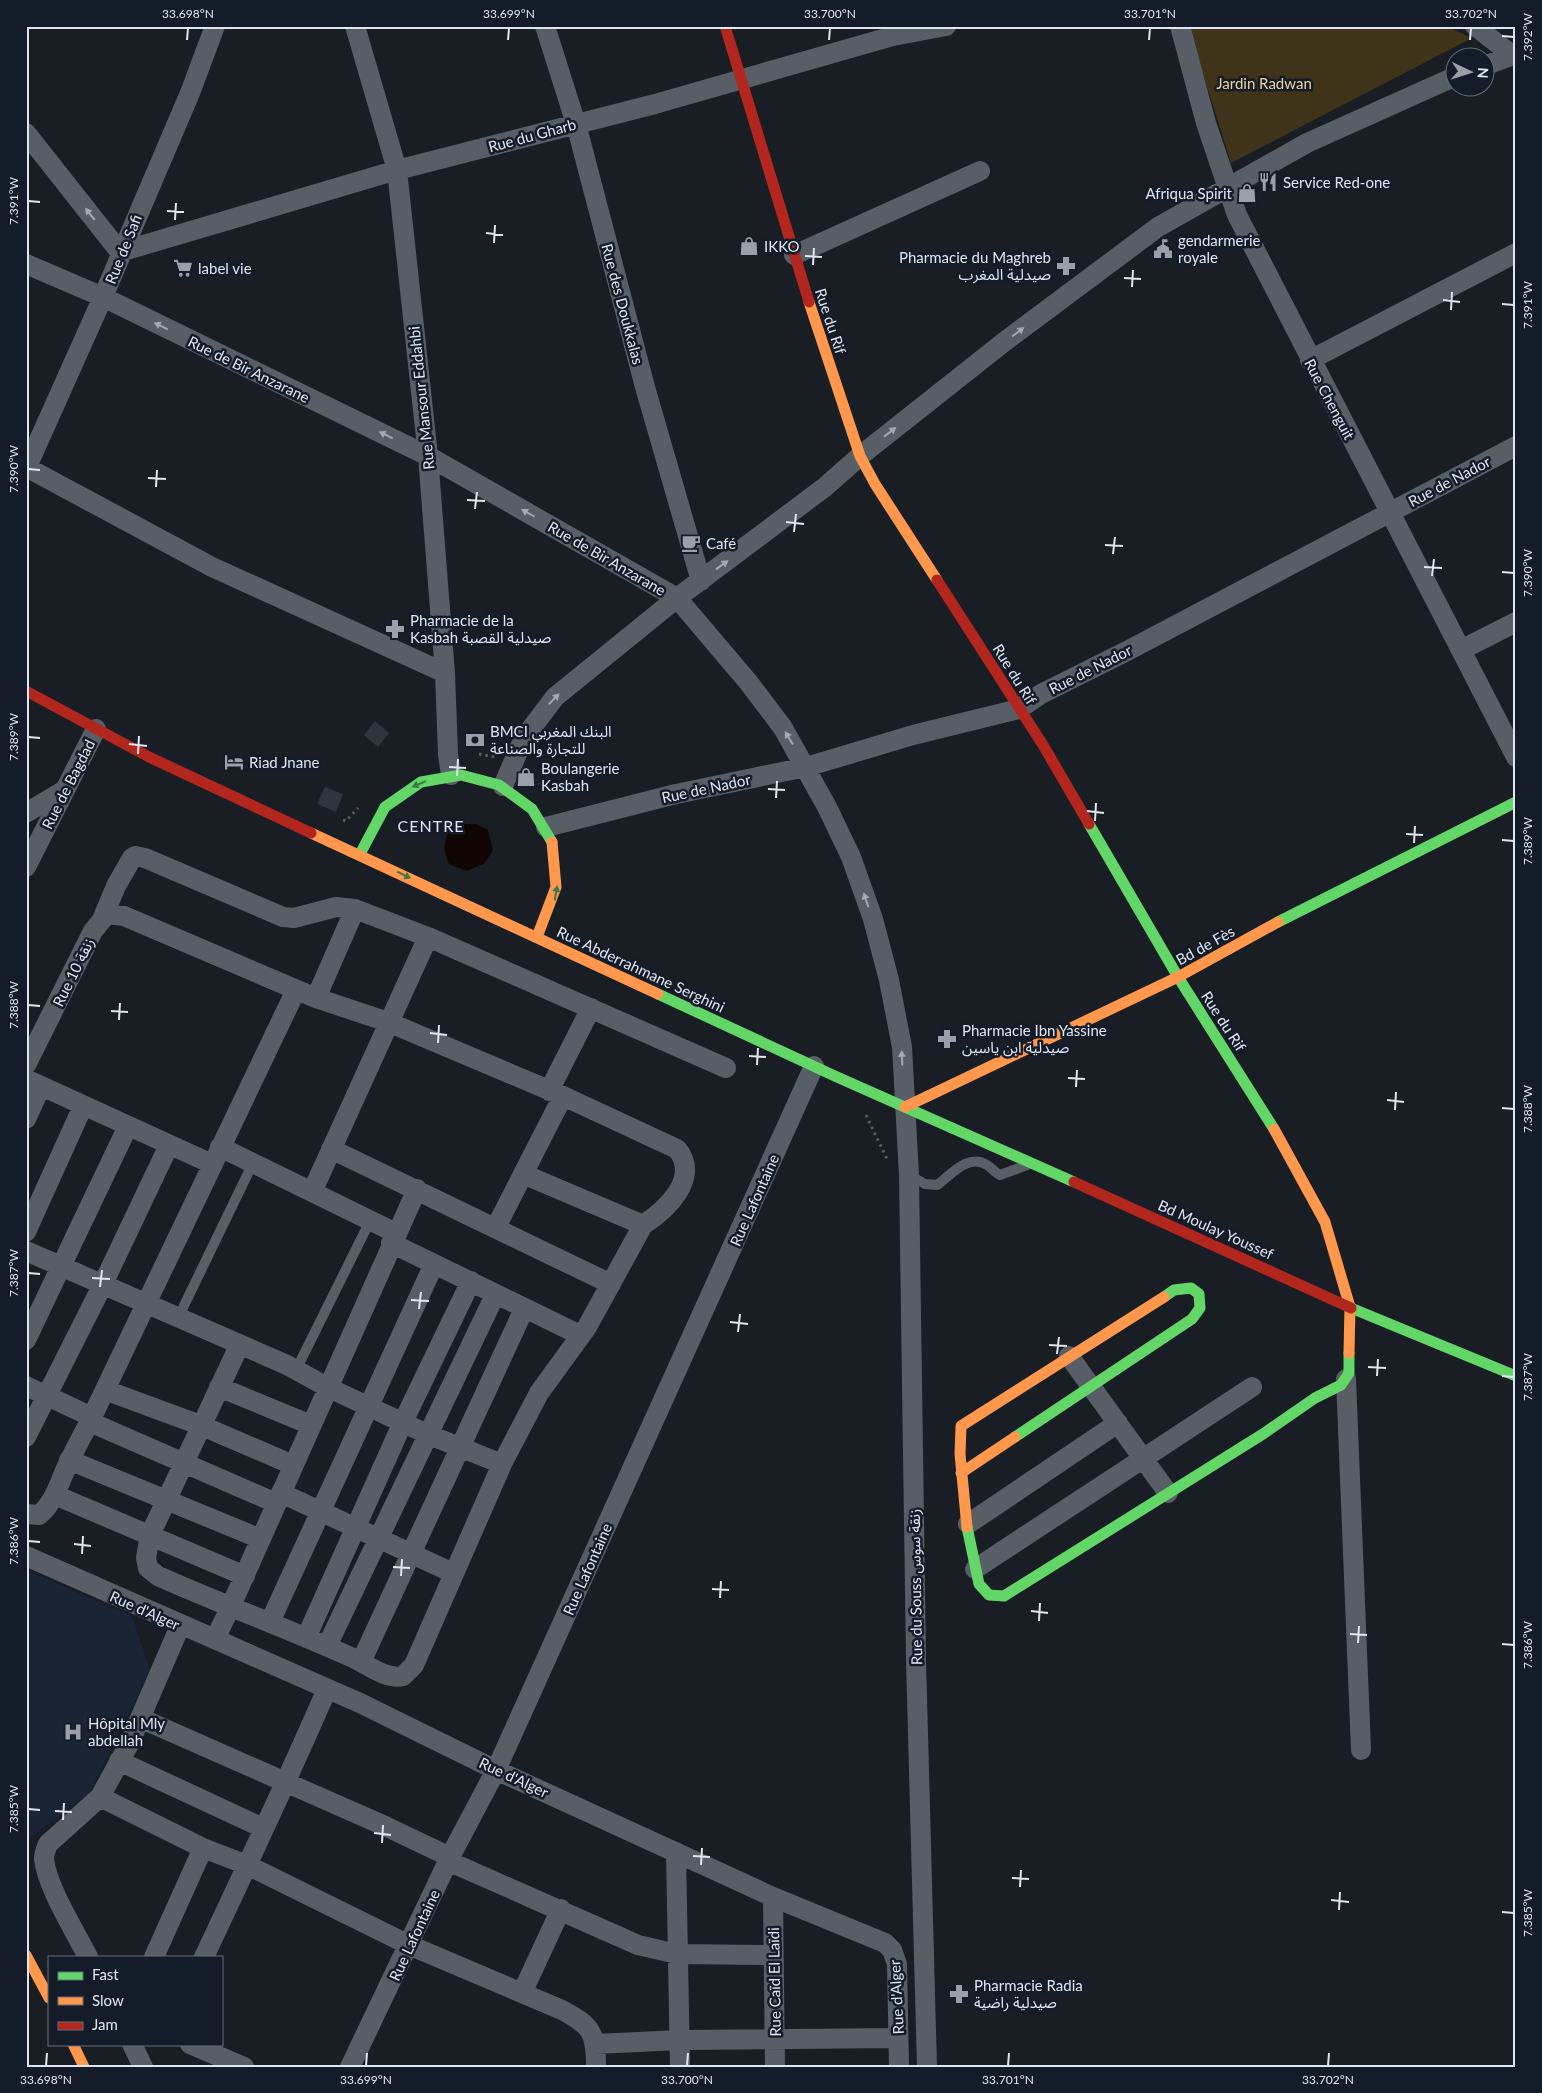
<svg xmlns="http://www.w3.org/2000/svg" width="1542" height="2093" font-family="Lato,'Noto Sans Arabic',sans-serif">
  <style>
    .built { fill: #1a2434 }
    .green { fill: #3f331a }
    .water { fill: #0f0603 }
    .building { fill: #30343c }
    .lines { fill: none; stroke-linecap: round; stroke-linejoin: round }
    .path { stroke: #575c63; stroke-width: 3; stroke-dasharray: 2.5 4; stroke-linecap: butt }
    .lane { stroke: #585e66; stroke-width: 10 }
    .street { stroke: #585e66; stroke-width: 20 }
    .fast { stroke: #63d668; stroke-width: 11 }
    .slow { stroke: #ff974d; stroke-width: 11 }
    .jam { stroke: #b3261e; stroke-width: 11 }
    .oneway { fill: #a3a9b1 }
    .oneway2 { fill: #3c7948 }
    .ticks { fill: none; stroke: #e0e6ef; stroke-width: 2 }
    .labels { text-anchor: middle; dominant-baseline: central; stroke-width: 5; stroke-linejoin: round; paint-order: stroke }
    .park-label { font-size: 15px; fill: #efd29a; stroke: #141c29 }
    .street-label { font-size: 15px; fill: #e0e6ef; stroke: #141c29 }
    .poi-label { font-size: 15px; fill: #e0e6ef; stroke: #141c29; text-anchor: start }
    .neighbourhood-label { font-size: 16px; letter-spacing: 1px; fill: #e0e6ef; stroke: #141c29 }
    .neatline { fill: none; stroke: #e0e6ef; stroke-width: 2 }
    .ticks-label { font-size: 12px; text-anchor: middle; fill: #e0e6ef }
  </style>
  <rect width="100%" height="100%" fill="#191d24"/>
  <path class="built" d="M26 1570 132 1616 150 1670 89 1794 26 1841Z"/>
  <path class="green" d="M1188 26H1445L1472 38 1231 163Z"/>
  <path class="water" d="M456 824H476L488 830 493 850 484 864 466 871 449 864C442 848 443 836 456 824Z"/>
  <path class="building" d="M375 721 389 733 378 747 364 735Z
    M325 787 343 794 336 812 317 804Z"/>
  <g class="lines">
    <path class="path" d="M479 754 495 757
      M529 775 539 784
      M343 820 346 821 358 808
      M866 1115 887 1159"/>
    <path class="lane" d="M909 1175 925 1184 937 1185C951 1175 968 1153 987 1165 992 1168 995 1173 1000 1175L1027 1165
      M179 1316 253 1163
      M296 1370 370 1221"/>
    <path class="street" d="M355 26 397 170 428 456 445 673 448 754 451 775
      M545 26 576 124 645 387 701 581
      M1180 26 1206 123 1237 215 1516 757
      M1475 26 1512 55
      M1484 66 1516 54
      M26 133 120 252 397 170 655 104 893 36 946 26
      M794 255 980 171
      M26 264 103 297 428 456 677 598 749 683 783 728 827 807 851 857 873 919 889 980 902 1047 909 1175 916 1660 927 2067
      M1310 360 1516 253
      M26 467 212 567 445 673
      M26 469 103 297 190 93 215 26
      M1461 650 1516 622
      M503 786 524 738 555 697 677 598 825 487 860 456 1004 342 1158 227 1307 143 1454 77
      M26 813 63 791
      M546 827 676 794 806 767 913 735 1019 709 1041 694 1127 651 1516 446
      M26 867 96 729
      M103 917 116 886 132 858 135 856 145 858 283 917 294 918 336 907 355 909 428 937 726 1068
      M316 998 355 909
      M26 1065 93 931 107 914 124 916 316 998 388 1022 563 1096 677 1149C701 1178 666 1210 643 1225
      M26 1079 212 1164
      M549 1091 591 1008
      M26 1119 41 1086
      M220 1147 396 1233
      M331 1149 611 1284
      M312 1192 428 937
      M496 1227 563 1096
      M26 1232 83 1106
      M391 1243 580 1335
      M26 1251 287 1365 327 1387 427 1434 502 1464
      M26 1340 128 1126
      M239 1346 150 1535 146 1558 148 1568 158 1576C223 1605 289 1629 353 1658 368 1665 386 1680 403 1676L414 1665 502 1464 539 1393 587 1327 643 1225 523 1174
      M1069 1356 1168 1493
      M1346 1379 1361 1750
      M26 1386 92 1417
      M219 1387 311 1425
      M105 1390 200 1425 293 1465
      M90 1422 276 1503
      M26 1437 103 1284 169 1145
      M69 1460 261 1539
      M281 1493 453 1573
      M55 1495 245 1576
      M26 1514 39 1515C56 1501 60 1479 70 1460 77 1445 85 1431 92 1417L296 990
      M968 1524 1118 1423
      M26 1556 360 1703 496 1770 773 1897 885 1943 892 1950 897 1964 899 2067
      M975 1569 1252 1387
      M270 1622 434 1264
      M306 1638 403 1422 471 1281
      M215 1639 230 1608 417 1189
      M327 1646 495 1295
      M361 1662 524 1309
      M140 1718 385 1826 450 1857
      M119 1761 263 1828
      M100 1797 203 1848 247 1865 409 1945 562 2010C592 2026 596 2033 596 2067
      M676 1852 680 2067
      M448 1861 638 1945 677 1954 773 1955
      M773 1897 775 2067
      M88 1957C75 1931 47 1887 44 1859 44 1853 46 1849 48 1844L100 1797 129 1744 180 1626
      M154 1957 203 1848
      M204 1957C246 1868 288 1779 327 1689
      M522 1993 561 1909
      M132 2044 143 2067
      M190 2044 244 2067
      M596 2044 679 2040 898 2038
      M350 2067 450 1857 496 1770 814 1066"/>
    <path class="fast" d="M1089 824 1178 977 1274 1129
      M360 854 385 807 421 782 461 775 499 785 532 809 552 842
      M1278 922 1516 802
      M658 994 837 1077 1074 1182
      M1351 1308 1516 1376
      M1015 1437 1192 1319 1200 1308 1199 1294 1191 1288 1174 1290 1164 1297
      M967 1527 979 1584 989 1595 1004 1596 1263 1434 1315 1398 1341 1385 1349 1373V1353"/>
    <path class="slow" d="M809 302 860 456 875 484 937 580
      M311 833 658 994
      M537 937 556 887 552 842
      M905 1107 1178 977 1278 922
      M1274 1129 1325 1222 1350 1307 1349 1353
      M961 1473 1015 1437
      M967 1527 960 1454 961 1426 1164 1297
      M26 1955 49 1998
      M73 2044 84 2067"/>
    <path class="jam" d="M725 26 809 302
      M937 580 1043 745 1089 824
      M26 691 149 757 311 833
      M1074 1182 1351 1308"/>
  </g>
  <defs><path id="oneway-solid" d="M-6-.8H1V-3.2L6.5 0L1 3.2V.8H-6Z" transform="scale(1.25)"/></defs>
  <g class="oneway">
    <use href="#oneway-solid" transform="translate(90 214) rotate(-128)"/>
    <use href="#oneway-solid" transform="translate(161 326) rotate(-154)"/>
    <use href="#oneway-solid" transform="translate(1018 332) rotate(-37)"/>
    <use href="#oneway-solid" transform="translate(890 432) rotate(-38)"/>
    <use href="#oneway-solid" transform="translate(386 435) rotate(-154)"/>
    <use href="#oneway-solid" transform="translate(528 513) rotate(-150)"/>
    <use href="#oneway-solid" transform="translate(722 565) rotate(-36)"/>
    <use href="#oneway-solid" transform="translate(554 699) rotate(-46)"/>
    <use href="#oneway-solid" transform="translate(789 738) rotate(-121)"/>
    <use href="#oneway-solid" transform="translate(866 900) rotate(-109)"/>
    <use href="#oneway-solid" transform="translate(902 1058) rotate(-93)"/>
  </g>
  <g class="oneway2">
    <use href="#oneway-solid" transform="translate(419 784) rotate(157)"/>
    <use href="#oneway-solid" transform="translate(404 875) rotate(26)"/>
    <use href="#oneway-solid" transform="translate(556 893) rotate(-80)"/>
  </g>
  <path class="ticks" d="M1502 36 1514 37M187 40 188 28M508 40 509 28M829 40 830 28M1149 40 1150 28M1470 40 1471 28M28 201 40 202M167 211 184 212M175 220 176 203M486 233 503 235M494 243 495 225M805 256 822 257M813 265 814 248M1124 278 1141 279M1132 287 1133 270M1443 300 1460 302M1502 304 1514 305M1451 310 1452 292M28 469 40 470M148 478 166 479M156 487 157 470M467 500 485 501M475 509 477 492M786 522 804 524M794 532 796 514M1105 545 1123 546M1113 554 1115 537M1424 567 1442 568M1502 572 1514 573M1432 576 1434 559M28 737 40 738M129 744 147 746M138 754 139 736M449 767 466 768M457 776 458 759M768 789 785 790M776 798 777 781M1087 811 1104 813M1095 821 1096 803M1406 834 1423 835M1502 840 1514 841M1414 843 1415 826M28 1005 40 1006M111 1011 128 1012M119 1020 120 1003M430 1033 447 1035M438 1043 439 1025M749 1056 766 1057M757 1065 758 1048M1068 1078 1085 1079M1076 1087 1077 1070M1387 1100 1404 1102M1502 1108 1514 1109M1395 1110 1396 1092M28 1273 40 1274M92 1278 110 1279M100 1287 102 1270M411 1300 429 1301M419 1309 421 1292M730 1322 748 1324M738 1332 740 1314M1049 1345 1067 1346M1057 1354 1059 1337M1368 1367 1386 1368M1377 1376 1378 1359M1502 1376 1514 1377M28 1541 40 1542M74 1544 91 1546M82 1554 83 1536M393 1567 410 1568M401 1576 402 1559M712 1589 729 1590M720 1598 721 1581M1031 1611 1048 1613M1039 1621 1040 1603M1350 1634 1367 1635M1358 1643 1359 1626M1502 1644 1514 1645M28 1809 40 1810M55 1811 72 1812M63 1820 64 1803M374 1833 391 1835M382 1843 383 1825M693 1856 710 1857M701 1865 702 1848M1012 1878 1029 1879M1020 1887 1021 1870M1331 1900 1349 1902M1339 1910 1340 1892M1502 1912 1514 1913M46 2066 47 2053M366 2066 367 2053M687 2066 688 2053M1008 2066 1009 2053M1328 2066 1329 2053"/>
  <defs>
    <g id="restaurant-bare" transform="scale(1.5)"><path d="M-5-6h1v4h1v-4h1v4h1v-4h1v5L-1.5 .5V6h-2V.5L-5-1ZM5-6V6H3V1.5H1.5Q1.5-4 5-6Z" fill="#9aa0a8" stroke="#141c29" stroke-width="2.5" paint-order="stroke"/></g>
    <g id="shop-bare" transform="scale(1.5)"><path d="M-5-2.5h2.3a2.7 3.5 0 0 1 5.4 0H5L5.5 6h-11ZM-1.5-2.5h3a1.5 2.3 0 0 0-3 0Z" fill="#9aa0a8" stroke="#141c29" stroke-width="2.5" paint-order="stroke"/></g>
    <g id="civic-bare" transform="scale(1.5)"><path d="M-.6-6.5H3V-4.5H.6V-3L4-1V1h2V6H-6V1h2V-1L-.6-3ZM-1.2 2.5V6h2.4V2.5Z" fill="#9aa0a8" stroke="#141c29" stroke-width="2.5" paint-order="stroke"/></g>
    <g id="pharmacy-bare" transform="scale(1.5)"><path d="M-2-6h4v4h4v4h-4v4h-4v-4h-4v-4h4Z" fill="#9aa0a8" stroke="#141c29" stroke-width="2.5" paint-order="stroke"/></g>
    <g id="supermarket-bare" transform="scale(1.5)"><path d="M-6-5.5h2.5l.6 2H6L4.5 2H-2.5L-4.4-4H-6ZM-1.5 3.2a1.3 1.3 0 1 0 .1 0ZM3 3.2a1.3 1.3 0 1 0 .1 0Z" fill="#9aa0a8" stroke="#141c29" stroke-width="2.5" paint-order="stroke"/></g>
    <g id="cafe-bare" transform="scale(1.5)"><path d="M-5.5-4.5H6V0H3Q3 3.5 0 3.5H-2.5Q-5.5 3.5-5.5 0ZM3-3.2v2h1.7v-2ZM-6 4.5H4V6H-6Z" fill="#9aa0a8" stroke="#141c29" stroke-width="2.5" paint-order="stroke"/></g>
    <g id="bank-bare" transform="scale(1.5)"><path d="M-6-4H6V4H-6ZM0-2.3a2.3 2.3 0 1 0 0 4.6a2.3 2.3 0 1 0 0-4.6Z" fill="#9aa0a8" stroke="#141c29" stroke-width="2.5" paint-order="stroke"/></g>
    <g id="hotel-bare" transform="scale(1.5)"><path d="M-6-4.5h1.5V1H6V5H4.5V3h-9V5H-6ZM-4 0a1.8 1.8 0 1 1 3.6 0ZM.5 0V-2.5h3Q6-2.5 6 0Z" fill="#9aa0a8" stroke="#141c29" stroke-width="2.5" paint-order="stroke"/></g>
    <g id="hospital-bare" transform="scale(1.5)"><path d="M-5-5h3v3.5h4V-5h3V5h-3V1.5h-4V5h-3Z" fill="#9aa0a8" stroke="#141c29" stroke-width="2.5" paint-order="stroke"/></g>
  </defs>
  <g fill-rule="evenodd">
    <use href="#restaurant-bare" x="1268" y="182"/>
    <use href="#shop-bare" x="1247" y="193"/>
    <use href="#shop-bare" x="749" y="246"/>
    <use href="#civic-bare" x="1163" y="249"/>
    <use href="#pharmacy-bare" x="1066" y="266"/>
    <use href="#supermarket-bare" x="183" y="268"/>
    <use href="#cafe-bare" x="691" y="543"/>
    <use href="#pharmacy-bare" x="395" y="629"/>
    <use href="#bank-bare" x="475" y="740"/>
    <use href="#hotel-bare" x="234" y="762"/>
    <use href="#shop-bare" x="526" y="777"/>
    <use href="#pharmacy-bare" x="947" y="1039"/>
    <use href="#hospital-bare" x="73" y="1732"/>
    <use href="#pharmacy-bare" x="959" y="1994"/>
  </g>
  <g class="labels">
    <g class="park-label">
      <text x="1264" y="83">Jardin Radwan</text>
    </g>
    <g class="street-label">
      <text transform="translate(532 135) rotate(-15)">Rue du Gharb</text>
      <text transform="translate(123 249) rotate(-68)">Rue de Safi</text>
      <text transform="translate(623 304) rotate(75)">Rue des Doukkalas</text>
      <text transform="translate(831 321) rotate(72)">Rue du Rif</text>
      <text transform="translate(249 369) rotate(26)">Rue de Bir Anzarane</text>
      <text transform="translate(421 398) rotate(-96)">Rue Mansour Eddahbi</text>
      <text transform="translate(1330 399) rotate(62)">Rue Chenguit</text>
      <text transform="translate(1449 481) rotate(-28)">Rue de Nador</text>
      <text transform="translate(607 558) rotate(30)">Rue de Bir Anzarane</text>
      <text transform="translate(1090 669) rotate(-27)">Rue de Nador</text>
      <text transform="translate(1015 674) rotate(58)">Rue du Rif</text>
      <text transform="translate(68 784) rotate(-63)">Rue de Bagdad</text>
      <text transform="translate(706 788) rotate(-12)">Rue de Nador</text>
      <text transform="translate(1205 945) rotate(-29)">Bd de Fès</text>
      <text transform="translate(641 969) rotate(25)">Rue Abderrahmane Serghini</text>
      <text transform="translate(73 972) rotate(-64)">Rue 10 زنقة</text>
      <text transform="translate(1224 1021) rotate(57)">Rue du Rif</text>
      <text transform="translate(754 1200) rotate(-66)">Rue Lafontaine</text>
      <text transform="translate(1216 1229) rotate(24)">Bd Moulay Youssef</text>
      <text transform="translate(587 1569) rotate(-66)">Rue Lafontaine</text>
      <text transform="translate(915 1587) rotate(-91)">Rue du Souss زنقة سوس</text>
      <text transform="translate(145 1610) rotate(24)">Rue d'Alger</text>
      <text transform="translate(514 1777) rotate(25)">Rue d'Alger</text>
      <text transform="translate(414 1935) rotate(-65)">Rue Lafontaine</text>
      <text transform="translate(774 1982) rotate(-91)">Rue Caïd El Laïdi</text>
      <text transform="translate(896 1997) rotate(-93)">Rue d'Alger</text>
    </g>
    <g class="poi-label">
      <text x="1283" y="182">Service Red-one</text>
      <text x="1232" y="193" text-anchor="end">Afriqua Spirit</text>
      <text x="1178" y="240">gendarmerie<tspan x="1178" dy="17">royale</tspan></text>
      <text x="764" y="246">IKKO</text>
      <text x="1051" y="257" text-anchor="end">Pharmacie du Maghreb<tspan x="1051" dy="17">صيدلية المغرب</tspan></text>
      <text x="198" y="268">label vie</text>
      <text x="706" y="543">Café</text>
      <text x="410" y="620">Pharmacie de la<tspan x="410" dy="17">Kasbah صيدلية القصبة</tspan></text>
      <text x="490" y="731">BMCI البنك المغربي<tspan x="490" dy="17">للتجارة والصناعة</tspan></text>
      <text x="249" y="762">Riad Jnane</text>
      <text x="541" y="768">Boulangerie<tspan x="541" dy="17">Kasbah</tspan></text>
      <text x="962" y="1030">Pharmacie Ibn Yassine<tspan x="962" dy="17">صيدلية ابن ياسين</tspan></text>
      <text x="88" y="1723">Hôpital Mly<tspan x="88" dy="17">abdellah</tspan></text>
      <text x="974" y="1985">Pharmacie Radia<tspan x="974" dy="17">صيدلية راضية</tspan></text>
    </g>
    <g class="neighbourhood-label">
      <text x="431" y="825">CENTRE</text>
    </g>
  </g>
  <rect width="1542" height="2093" fill="none" stroke="#141c29" stroke-width="55"/>
  <rect x="48" y="1956" width="175" height="90" fill="#141c29" stroke="#666d78"/>
  <rect x="58" y="1972" width="25" height="8" fill="#63d668" stroke="#666d78"/>
  <text x="92" y="1980" font-size="15" fill="#e0e6ef">Fast</text>
  <rect x="58" y="1997" width="25" height="8" fill="#ff974d" stroke="#666d78"/>
  <text x="92" y="2006" font-size="15" fill="#e0e6ef">Slow</text>
  <rect x="58" y="2022" width="25" height="8" fill="#b3261e" stroke="#666d78"/>
  <text x="92" y="2030" font-size="15" fill="#e0e6ef">Jam</text>
  <g transform="translate(1470 72) rotate(94)"><circle r="24" fill="#141c29" stroke="#666d78"/>
  <path d="M0-4L9 19L0 12L-9 19Z" fill="#9aa0a8"/>
  <text y="-8" font-size="14" font-weight="bold" text-anchor="middle" fill="#e0e6ef">N</text>
  </g>
  <rect x="28" y="28" width="1486" height="2038" class="neatline"/>
  <g class="ticks-label">
    <text x="188" y="18">33.698°N</text>
    <text x="509" y="18">33.699°N</text>
    <text x="830" y="18">33.700°N</text>
    <text x="1150" y="18">33.701°N</text>
    <text x="1471" y="18">33.702°N</text>
    <text transform="translate(1528 37) rotate(-90)" y="4">7.392°W</text>
    <text transform="translate(14 201) rotate(-90)" y="4">7.391°W</text>
    <text transform="translate(1528 305) rotate(-90)" y="4">7.391°W</text>
    <text transform="translate(14 469) rotate(-90)" y="4">7.390°W</text>
    <text transform="translate(1528 573) rotate(-90)" y="4">7.390°W</text>
    <text transform="translate(14 737) rotate(-90)" y="4">7.389°W</text>
    <text transform="translate(1528 841) rotate(-90)" y="4">7.389°W</text>
    <text transform="translate(14 1005) rotate(-90)" y="4">7.388°W</text>
    <text transform="translate(1528 1109) rotate(-90)" y="4">7.388°W</text>
    <text transform="translate(14 1273) rotate(-90)" y="4">7.387°W</text>
    <text transform="translate(1528 1377) rotate(-90)" y="4">7.387°W</text>
    <text transform="translate(14 1541) rotate(-90)" y="4">7.386°W</text>
    <text transform="translate(1528 1645) rotate(-90)" y="4">7.386°W</text>
    <text transform="translate(14 1809) rotate(-90)" y="4">7.385°W</text>
    <text transform="translate(1528 1913) rotate(-90)" y="4">7.385°W</text>
    <text x="46" y="2084">33.698°N</text>
    <text x="366" y="2084">33.699°N</text>
    <text x="687" y="2084">33.700°N</text>
    <text x="1008" y="2084">33.701°N</text>
    <text x="1328" y="2084">33.702°N</text>
  </g>
</svg>
